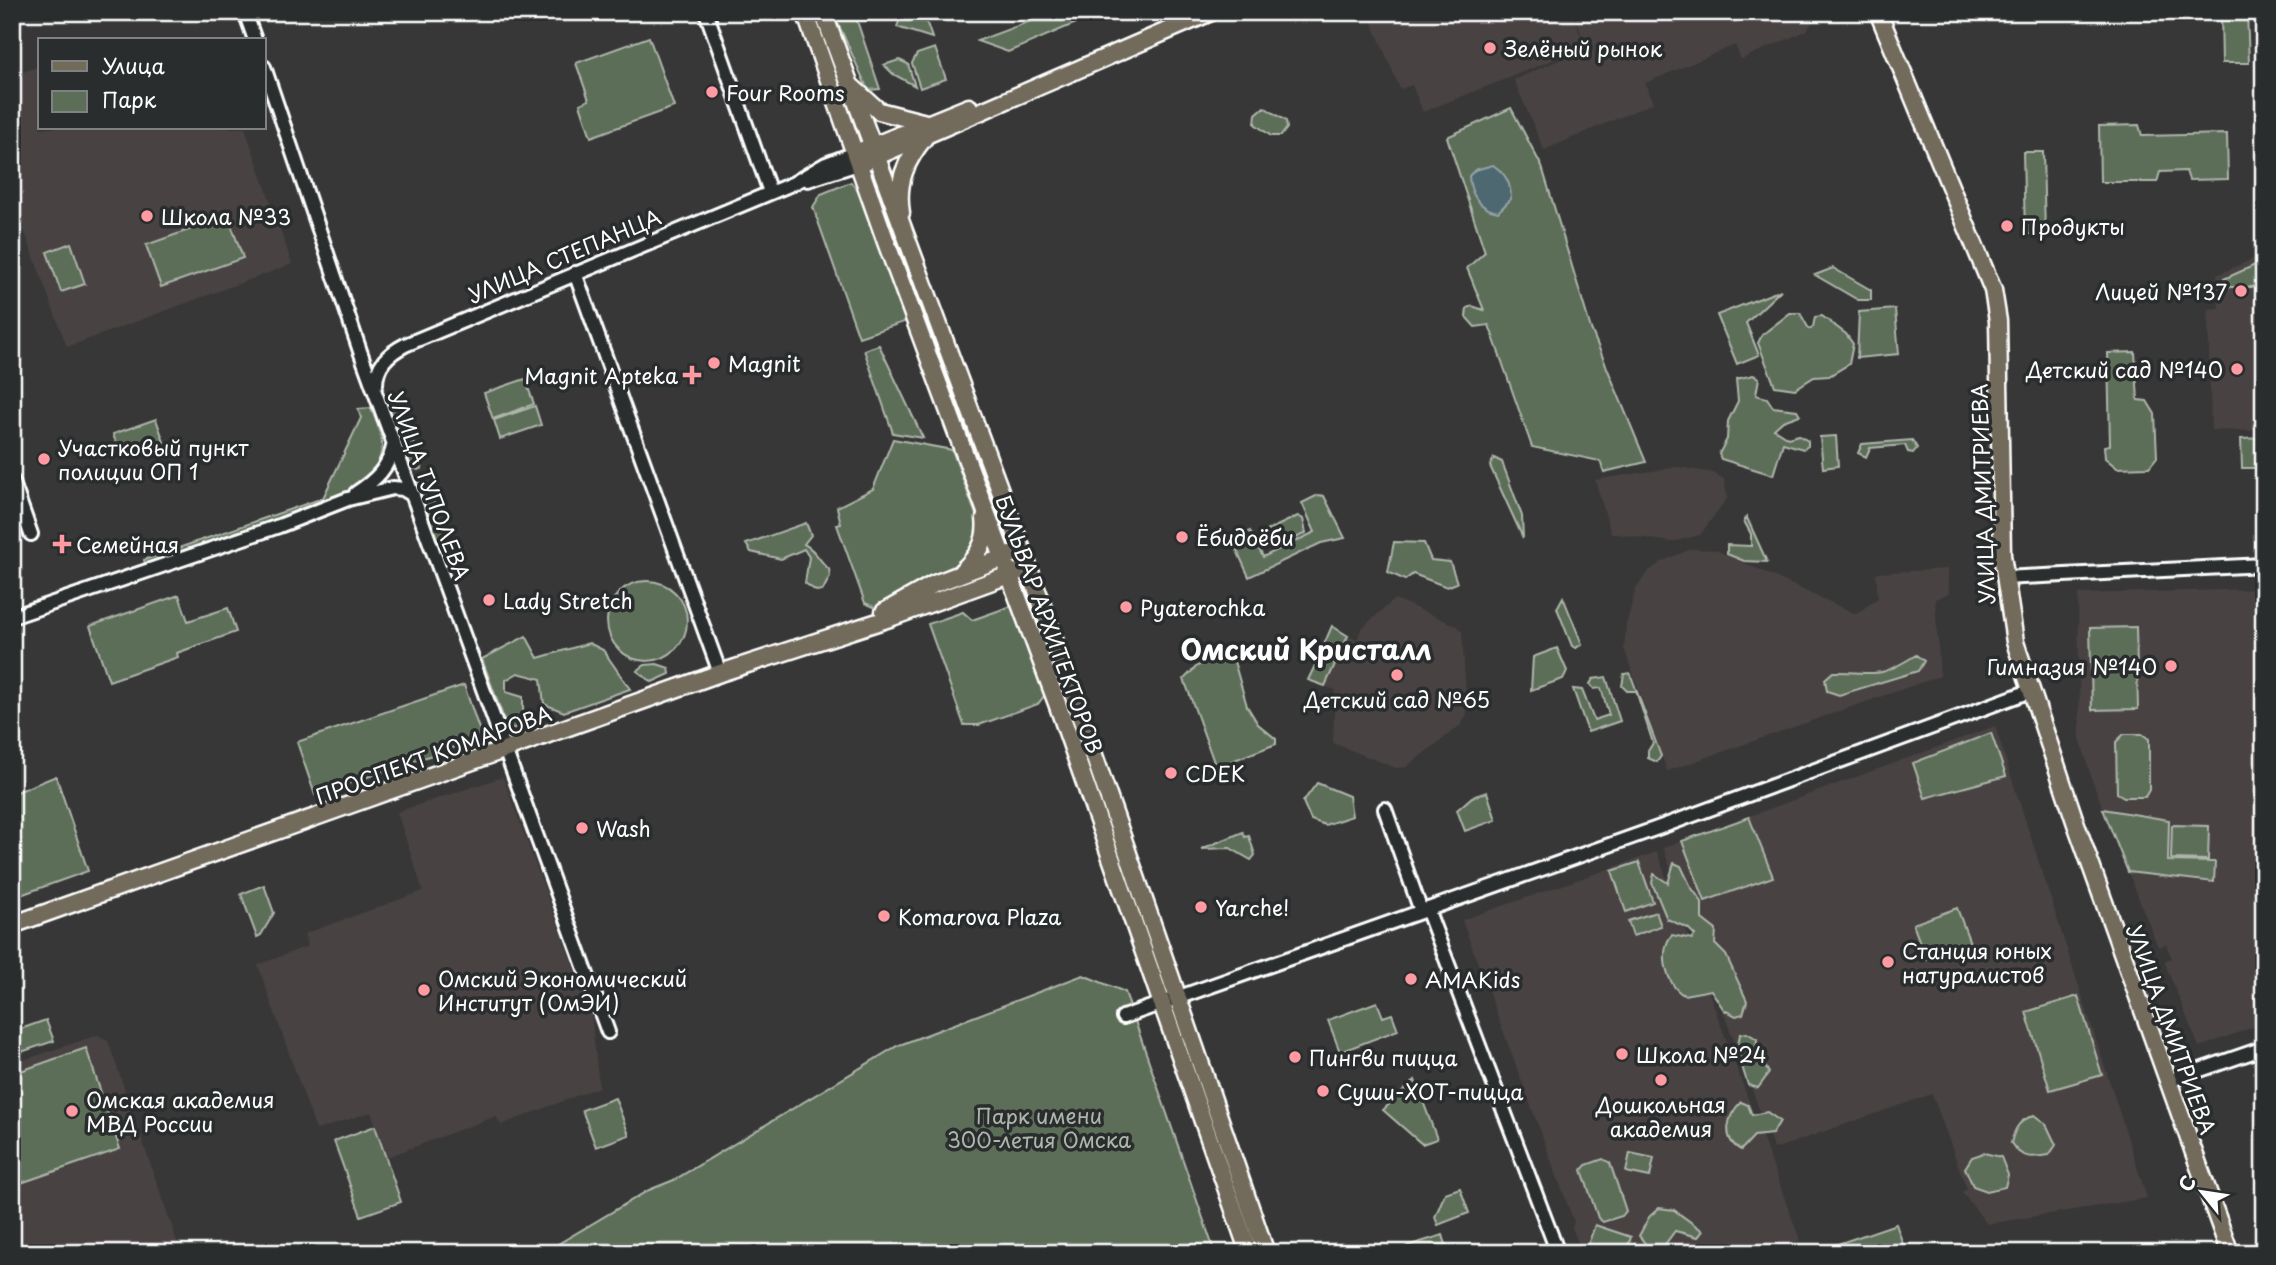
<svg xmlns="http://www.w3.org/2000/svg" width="2276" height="1265" font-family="'Playpen Sans',sans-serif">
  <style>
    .built { fill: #494342 }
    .green { fill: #5c6e58; stroke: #aeb6ac; stroke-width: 2 }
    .water { fill: #4d6771; stroke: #94a4aa; stroke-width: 2 }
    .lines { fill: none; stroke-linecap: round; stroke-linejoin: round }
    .minor-casing { stroke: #fff; stroke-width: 18 }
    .major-casing { stroke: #fff; stroke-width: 21 }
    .minor { stroke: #2a2d2e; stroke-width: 12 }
    .major { stroke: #726b5a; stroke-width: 16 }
    .poi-dot { fill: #ff9aa2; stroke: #2a2d2e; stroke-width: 2.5 }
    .labels { text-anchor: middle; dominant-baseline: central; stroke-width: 7; stroke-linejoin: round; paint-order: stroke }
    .poi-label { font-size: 21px; fill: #fff; stroke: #2a2d2e; text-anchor: start }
    .street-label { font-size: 21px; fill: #fff; stroke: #2a2d2e }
    .park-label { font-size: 21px; fill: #aeb6ac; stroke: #2a2d2e }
    .district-label { font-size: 28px; font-weight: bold; fill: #fff; stroke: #2a2d2e }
  </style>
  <rect width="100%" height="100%" fill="#383737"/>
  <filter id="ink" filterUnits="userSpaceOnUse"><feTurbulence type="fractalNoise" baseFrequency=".0143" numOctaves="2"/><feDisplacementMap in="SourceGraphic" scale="14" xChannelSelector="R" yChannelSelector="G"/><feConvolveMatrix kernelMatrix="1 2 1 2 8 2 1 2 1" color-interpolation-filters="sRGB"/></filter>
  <g filter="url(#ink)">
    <path class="built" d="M1368 12H1586L1574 18 1585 47 1423 112 1412 85 1400 89Z
      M1589 12H1809L1813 22 1806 31 1741 59 1735 45 1645 83 1653 103 1544 150 1514 80 1587 48 1575 18Z
      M40 66V128H245L292 264 67 347 12 197V76Z
      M2264 254V431L2211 430 2208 309 2219 308 2217 275Z
      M1678 467 1713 473 1724 479 1727 498 1700 535 1672 542 1611 533 1595 480Z
      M1691 549 1716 550 1856 614 1878 598 1876 573 1947 569 1949 593 1935 599 1940 676 1667 771 1624 648 1626 626 1636 588 1649 571 1663 561Z
      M2264 589V1023L2199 1047 2164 961 2172 958 2166 944 2158 947 2092 780 2080 738 2078 594Z
      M1395 599 1457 626 1462 632 1467 714 1461 725 1406 767 1396 768 1333 743 1335 690 1325 686 1348 636 1357 640 1361 629Z
      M1995 726 2147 1198 1987 1224 1962 1192 1967 1189 1932 1094 1774 1149 1663 848Z
      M503 777 591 1014 599 1087 501 1125 496 1116 387 1157 371 1112 316 1130 258 965 308 946 304 934 423 891 397 812Z
      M1657 852 1800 1240 1789 1245 1792 1253H1582L1572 1227 1574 1222 1462 920Z
      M98 1035 108 1041 181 1253H12V1064Z"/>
    <path class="green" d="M833 12H854L880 89 868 90Z
      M902 12H923L932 38 897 27Z
      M1055 12H1102L1008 52 977 41Z
      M2221 12H2247L2249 63H2222Z
      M649 37 674 107 591 137 580 104 589 100 576 63Z
      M935 48 946 79 920 88 912 63 917 54Z
      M899 60 908 64 915 86 893 74 884 65Z
      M1264 107 1286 121 1287 128 1281 136H1271L1255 124 1256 114Z
      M1511 108 1542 167 1591 329 1646 462 1604 472 1600 461 1532 447 1489 325 1475 327 1466 317 1467 308 1472 306 1484 310 1467 268 1485 252 1447 137Z
      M2139 125 2142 136 2227 134 2228 179 2189 180 2186 171 2160 172 2157 182H2100L2099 126Z
      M2023 152H2043L2045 234H2025Z
      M873 176 1013 548 1010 549 870 177Z
      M851 182 857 190 907 321 859 337 813 207 821 194Z
      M228 216 243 258 161 287 146 245Z
      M71 243 85 284 61 292 47 252Z
      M2264 261V287H2224V279Z
      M1833 268 1871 290V300H1858L1815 275Z
      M1781 290 1746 323 1759 355 1737 364 1717 315Z
      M1895 309 1899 354 1857 358 1859 312Z
      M1790 313H1800L1809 329 1813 327 1815 317 1822 316 1846 334 1853 344 1849 364 1829 376 1814 377 1795 389 1775 386 1758 343 1762 335Z
      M879 345 923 438 893 433 864 350Z
      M2135 352 2138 400 2147 401 2155 414 2157 457 2149 467 2117 468 2105 458 2104 446 2110 445 2108 353Z
      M1753 375 1759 378 1756 395 1767 398 1773 407 1797 410 1800 415 1783 421 1774 429 1788 438 1798 435 1808 441V446L1803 449 1783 443 1773 475 1721 459 1719 454 1727 439 1728 421 1738 401 1736 379Z
      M525 379 534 404 493 419 484 393Z
      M398 398 422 468 418 470 412 468 387 402Z
      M535 406 541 425 500 439 494 420Z
      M371 408C375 420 383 433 382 446 381 475 347 492 325 504L145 564 144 560 323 498 361 418 358 409Z
      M156 419 164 442 121 457 113 434Z
      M1836 436 1838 466 1823 468 1820 437Z
      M2264 438V468H2242L2241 439Z
      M893 439 952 450 980 526 978 537 964 560 876 608 865 603 837 525 841 524 837 507 873 489Z
      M1912 440 1917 448 1913 453 1908 452 1905 445 1870 448 1866 457 1858 453 1862 444Z
      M1494 458 1502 462 1522 516 1523 538 1490 466Z
      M426 480 450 551 440 550 437 544 416 483Z
      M1318 495 1324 496 1345 538 1321 543 1249 577 1234 544 1241 535 1250 531 1263 557 1315 532 1302 503Z
      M1298 516 1303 519 1306 533 1276 548 1269 546 1265 537 1266 531Z
      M1747 517V518L1767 562 1744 561 1727 554V545L1751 546V534L1744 521Z
      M806 523 811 535 804 544C817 551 819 561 829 569L830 576 823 590 816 591 805 583 809 557 804 549 781 559 751 552 746 544Z
      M1394 542 1424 543 1431 560 1450 562 1457 583 1447 587 1413 574 1405 580 1388 572Z
      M607 621a40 40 0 1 1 80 0a40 40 0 1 1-80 0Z
      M1029 588 1126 865 1122 866 1024 590Z
      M179 595 188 621 228 608 236 632 177 653 178 657 109 681 90 626Z
      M1563 597 1582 644 1576 648 1572 646 1557 608Z
      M1017 604 1046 687 1044 696 1038 704 979 725H964L928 624 963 612 972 620Z
      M1332 626 1348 636 1325 686 1308 680 1317 661 1324 659 1334 663 1335 660 1325 655 1322 649Z
      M2136 627 2138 709 2092 710 2090 628Z
      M526 636 538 658 589 643 603 650 630 689 564 712 544 704 541 679 518 673 506 680V692L523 697V709L529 724 508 730 482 659Z
      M1557 648 1567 671 1563 679 1531 690 1533 657Z
      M1231 651 1247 706 1258 724 1276 739V744L1219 766 1215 765 1184 679 1197 666Z
      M1916 655 1924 661 1918 671 1839 695 1827 691 1825 679 1833 672C1878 671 1874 681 1916 655Z
      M657 664 669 668 670 674 652 682 637 671 645 665Z
      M1630 673 1661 756 1657 762 1648 758V751L1653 743 1636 691H1627L1622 686 1624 674Z
      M1606 677 1620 721 1588 732 1573 689 1582 690 1594 720 1609 715 1601 688 1594 689 1590 684 1593 679Z
      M464 685 482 738 315 795 297 742Z
      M1991 733 2006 776 1925 798 1913 763Z
      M2124 734H2142L2149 739V790L2145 797H2124L2117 793 2116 742Z
      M56 776 88 871 12 898V794Z
      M1317 783 1349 796 1352 816 1325 825 1311 820 1303 802Z
      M1487 792 1496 820 1465 831 1457 810 1472 797Z
      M2103 809 2169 820 2168 861 2215 862 2214 882 2128 872Z
      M1749 817 1773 877 1705 901 1682 841Z
      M2172 825 2209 826 2208 860 2171 859Z
      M1243 832 1245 837 1249 836 1255 855 1251 860 1230 848 1201 849Z
      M1639 862 1653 902 1626 912 1612 871Z
      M1674 863 1681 866 1691 887 1702 902V919L1716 930 1715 944 1726 955 1747 1001 1743 1014 1736 1016 1724 1010 1711 990 1684 995C1666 986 1658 950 1672 935L1692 939 1695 935 1688 928 1667 919 1652 883 1654 874 1668 883Z
      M264 885 274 913 261 935 257 937 241 894Z
      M1957 908 1970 943 1926 959 1913 924Z
      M1656 912 1661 926 1633 936 1628 921Z
      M1083 975 1125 992 1215 1253H543L649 1190 674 1180 897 1046Z
      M2078 996 2102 1075 2050 1090 2026 1012Z
      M1377 1002 1383 1017 1392 1014 1398 1030 1340 1052 1328 1020Z
      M46 1020 54 1041 12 1055V1032Z
      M1747 1033 1757 1039 1756 1050 1769 1073 1758 1088 1748 1085 1737 1051 1740 1034Z
      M86 1048 120 1149 12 1186V1074Z
      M1415 1080 1437 1139 1422 1144 1383 1110Z
      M615 1098 629 1135 596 1147 582 1110Z
      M1741 1102 1748 1105 1752 1115 1767 1112 1780 1121 1772 1134 1754 1136 1741 1150C1721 1139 1727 1116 1741 1102Z
      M2034 1115 2046 1124 2056 1145 2049 1155C2031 1158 2021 1159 2011 1143 2015 1127 2019 1121 2034 1115Z
      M375 1126 401 1202 361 1216 334 1141Z
      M1630 1153 1654 1158 1650 1177 1626 1172Z
      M1984 1153 2001 1157 2008 1175 2005 1187 1987 1191 1973 1186 1965 1168 1972 1157Z
      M1603 1159 1610 1163 1626 1211 1622 1216 1603 1222 1598 1218 1582 1170 1586 1165Z
      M1460 1188 1469 1213 1438 1225 1435 1217 1445 1193Z
      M1659 1208 1674 1210 1703 1231 1698 1237 1675 1231 1660 1251 1648 1247 1639 1236 1649 1217Z
      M1896 1224 1906 1253H1818L1817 1251Z
      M1595 1225 1631 1237 1626 1253H1611L1588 1245Z
      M1443 1235 1448 1251 1472 1246 1474 1253H1418L1407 1246Z"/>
    <path class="water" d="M1493 165C1506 174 1511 183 1511 199L1498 212C1479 209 1470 194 1469 176L1475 170Z"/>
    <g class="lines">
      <g class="minor-casing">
        <path id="minor" d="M245 12 255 40
          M706 12 770 192
          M264 67 360 351 608 1032
          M808 180 858 164
          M575 273 720 673
          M376 385C376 365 388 354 405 345L794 183 826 164 855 153
          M12 480 31 534
          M356 493C376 480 390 467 394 442
          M2004 578 2264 565
          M12 617 279 526 348 499 393 488 403 489 413 495
          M1385 809 1421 911
          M1427 909 1558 1253
          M1123 1017 1666 825 2030 691
          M2168 1081 2264 1048"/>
      </g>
      <g class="major-casing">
        <path id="major" d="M805 12 886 242 1058 706 1249 1253
          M823 12 1038 593 1266 1253
          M1878 12 1993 290 1998 321 2002 555 2015 642 2076 824 2230 1253
          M851 86 879 111 926 123
          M863 150 969 107
          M866 161 1211 12
          M901 213C896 182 906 160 925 137
          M962 571C978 556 988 541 985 518
          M884 612 934 584 1013 554
          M12 925 720 673 890 618 1020 571"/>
      </g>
      <use href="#minor" class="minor"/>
      <use href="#major" class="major"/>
    </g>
  </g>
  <g class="poi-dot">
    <circle cx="1490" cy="48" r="7"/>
    <circle cx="712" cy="92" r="7"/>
    <circle cx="147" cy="216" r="7"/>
    <circle cx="2007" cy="226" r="7"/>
    <circle cx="2241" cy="291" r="7"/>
    <circle cx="714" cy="363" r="7"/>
    <circle cx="2237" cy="369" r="7"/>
    <path d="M688.5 364.5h7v7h7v7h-7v7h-7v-7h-7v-7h7z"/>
    <circle cx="44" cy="459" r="7"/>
    <circle cx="1182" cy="537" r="7"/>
    <path d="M58.5 533.5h7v7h7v7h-7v7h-7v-7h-7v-7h7z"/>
    <circle cx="489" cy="600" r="7"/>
    <circle cx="1126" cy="607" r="7"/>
    <circle cx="2171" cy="666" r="7"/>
    <circle cx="1397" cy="675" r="7"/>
    <circle cx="1171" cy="773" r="7"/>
    <circle cx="582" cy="828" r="7"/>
    <circle cx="1201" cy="907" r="7"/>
    <circle cx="884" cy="916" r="7"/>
    <circle cx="1888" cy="962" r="7"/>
    <circle cx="1411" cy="979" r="7"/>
    <circle cx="424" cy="990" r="7"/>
    <circle cx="1622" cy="1054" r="7"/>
    <circle cx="1295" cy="1057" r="7"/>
    <circle cx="1661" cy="1080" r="7"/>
    <circle cx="1323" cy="1091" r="7"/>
    <circle cx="72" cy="1111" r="7"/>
  </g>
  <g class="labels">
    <g class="poi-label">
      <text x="1504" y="48">Зелёный рынок</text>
      <text x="726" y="92">Four Rooms</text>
      <text x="161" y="216">Школа №33</text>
      <text x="2021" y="226">Продукты</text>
      <text x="2227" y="291" text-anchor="end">Лицей №137</text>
      <text x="728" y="363">Magnit</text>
      <text x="2223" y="369" text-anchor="end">Детский сад №140</text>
      <text x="678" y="375" text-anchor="end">Magnit Apteka</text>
      <text x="58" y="447">Участковый пункт<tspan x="58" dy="24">полиции ОП 1</tspan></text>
      <text x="1196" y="537">Ёбидоёби</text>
      <text x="76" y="544">Семейная</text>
      <text x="503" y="600">Lady Stretch</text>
      <text x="1140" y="607">Pyaterochka</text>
      <text x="2157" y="666" text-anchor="end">Гимназия №140</text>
      <text x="1397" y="699" text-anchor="middle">Детский сад №65</text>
      <text x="1185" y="773">CDEK</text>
      <text x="596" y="828">Wash</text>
      <text x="1215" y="907">Yarche!</text>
      <text x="898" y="916">Komarova Plaza</text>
      <text x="1902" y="950">Станция юных<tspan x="1902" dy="24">натуралистов</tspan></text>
      <text x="438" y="978">Омский Экономический<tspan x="438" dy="24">Институт (ОмЭИ)</tspan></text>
      <text x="1425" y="979">AMAKids</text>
      <text x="1636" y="1054">Школа №24</text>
      <text x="1309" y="1057">Пингви пицца</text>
      <text x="1337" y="1091">Суши-ХОТ-пицца</text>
      <text x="86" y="1099">Омская академия<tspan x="86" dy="24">МВД России</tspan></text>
      <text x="1661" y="1104" text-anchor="middle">Дошкольная<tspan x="1661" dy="24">академия</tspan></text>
    </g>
    <g class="street-label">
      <text transform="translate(564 255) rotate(-23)">УЛИЦА СТЕПАНЦА</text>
      <text transform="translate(430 485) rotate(70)">УЛИЦА ТУПОЛЕВА</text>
      <text transform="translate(1982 494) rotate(-92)">УЛИЦА ДМИТРИЕВА</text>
      <text transform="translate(1050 624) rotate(70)">БУЛЬВАР АРХИТЕКТОРОВ</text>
      <text transform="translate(433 754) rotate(-20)">ПРОСПЕКТ КОМАРОВА</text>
      <text transform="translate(2172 1029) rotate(70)">УЛИЦА ДМИТРИЕВА</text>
    </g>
    <g class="park-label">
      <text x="1039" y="1115">Парк имени<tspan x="1039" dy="24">300-летия Омска</tspan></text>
    </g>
    <g class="district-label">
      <text x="1306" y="648">Омский Кристалл</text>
    </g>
  </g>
  <rect width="2276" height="1265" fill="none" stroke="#2a2d2e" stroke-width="42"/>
  <rect x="21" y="21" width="2234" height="1223" fill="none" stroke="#fff" stroke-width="2.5" filter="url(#ink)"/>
  <rect x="38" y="38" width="228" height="91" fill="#2a2d2e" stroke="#7f8182" stroke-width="2"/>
  <rect x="52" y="61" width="35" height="10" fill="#726b5a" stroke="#7f8182" stroke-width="2"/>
  <text x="102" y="74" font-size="21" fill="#ffffff">Улица</text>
  <rect x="52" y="91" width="35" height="21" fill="#5c6e58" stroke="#7f8182" stroke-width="2"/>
  <text x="102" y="108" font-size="21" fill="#ffffff">Парк</text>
  <g transform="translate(2202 1192) rotate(300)" stroke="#2a2d2e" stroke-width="5" paint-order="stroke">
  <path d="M0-5L12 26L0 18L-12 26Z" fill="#ffffff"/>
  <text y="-10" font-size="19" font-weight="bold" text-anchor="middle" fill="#ffffff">С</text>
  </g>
</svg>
